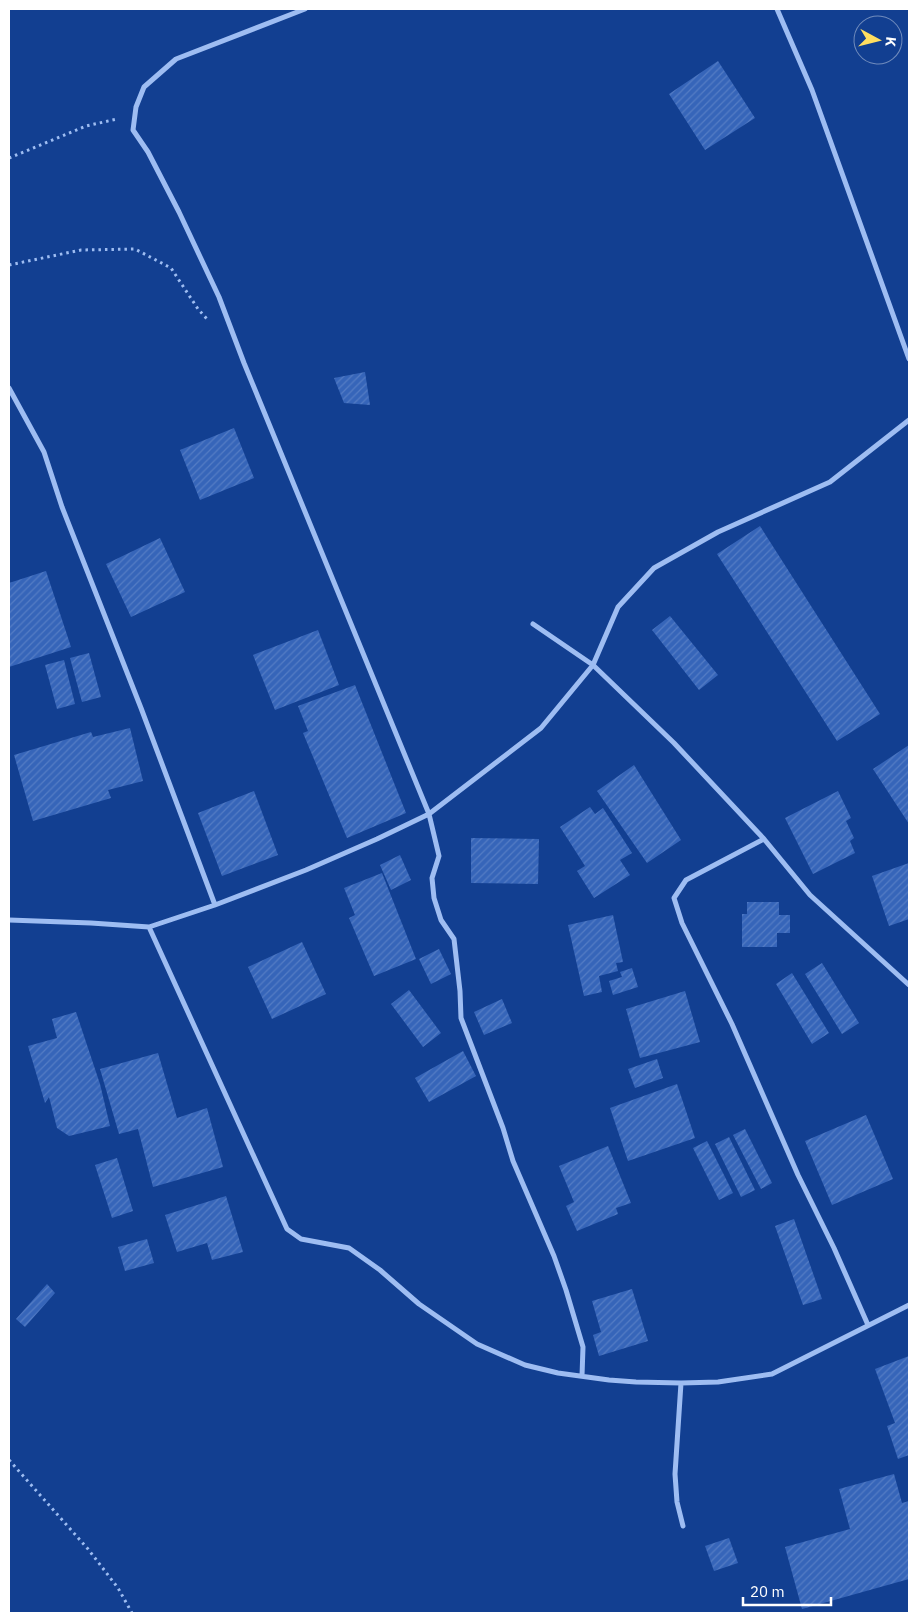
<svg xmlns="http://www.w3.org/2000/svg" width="918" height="1622" font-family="'IBM Plex Sans',sans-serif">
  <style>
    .building { fill: url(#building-hatch) }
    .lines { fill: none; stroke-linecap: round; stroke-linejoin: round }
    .path { stroke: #9ebdf2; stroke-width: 3; stroke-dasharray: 2.5 4; stroke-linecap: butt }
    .minor { stroke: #9ebdf2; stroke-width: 5 }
  </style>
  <defs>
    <pattern id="building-hatch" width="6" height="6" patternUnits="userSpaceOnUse" patternTransform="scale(1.25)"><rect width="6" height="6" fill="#3665b9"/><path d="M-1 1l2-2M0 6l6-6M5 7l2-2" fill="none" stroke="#547cc4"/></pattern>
  </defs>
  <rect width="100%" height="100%" fill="#123f91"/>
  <path class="building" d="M718 61 755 118 705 150 669 94Z
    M365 372 370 405 344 403 334 378Z
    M234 428 254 478 200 500 180 450Z
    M760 526 880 714 837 741 717 554Z
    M160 538 185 592 131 617 106 564Z
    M46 571 71 647 9 667V583Z
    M670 616 718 675 699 690 652 630Z
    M318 630 339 685 275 710 253 655Z
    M89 653 101 697 82 702 70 658Z
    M64 660 75 704 57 709 45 665Z
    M355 685 406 813 347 838 303 733 308 731 298 706Z
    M130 728 143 781 108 790 111 798 33 821 14 755 91 732 93 737Z
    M909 745V824L873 769Z
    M634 765 681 840 647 863 597 791Z
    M254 791 278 855 222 876 198 813Z
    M838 791 851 818 846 821 854 838 850 841 855 853 813 874 785 818Z
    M590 807 595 814 603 808 632 853 620 860 630 875 594 898 577 871 585 866 560 827Z
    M471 838 539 839 538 884 471 883Z
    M400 855 411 880 391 890 380 865Z
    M909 863V919L889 926 872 876Z
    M382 873 416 959 374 976 349 918 355 915 344 888Z
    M747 902H779V915H790V933H777V947H742V914H747Z
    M613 915 623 962 616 963 618 971 599 976 602 992 584 996 568 925Z
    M302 942 326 994 272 1019 248 967Z
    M439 949 451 974 431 984 419 959Z
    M822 963 859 1023 842 1034 805 974Z
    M632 968 638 987 613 995 609 981 622 977 620 972Z
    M792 973 829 1033 812 1044 776 984Z
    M409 990 441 1033 423 1047 391 1004Z
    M685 991 700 1042 640 1058 626 1009Z
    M502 999 512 1023 484 1035 474 1012Z
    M76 1012 100 1084 110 1126 69 1136 57 1128 49 1097 45 1103 28 1046 57 1038 52 1019Z
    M463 1051 476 1076 429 1102 415 1078Z
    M158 1053 177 1118 207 1108 223 1167 153 1187 138 1129 119 1134 100 1069Z
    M657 1059 663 1078 635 1088 628 1069Z
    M677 1084 695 1138 628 1161 610 1108Z
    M866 1115 893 1179 832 1205 805 1141Z
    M745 1129 772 1183 761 1189 733 1135Z
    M729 1137 755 1190 741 1197 715 1144Z
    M707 1141 733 1193 719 1200 693 1148Z
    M608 1146 631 1203 616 1208 618 1214 577 1231 566 1206 574 1202 559 1166Z
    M117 1158 133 1211 112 1218 95 1165Z
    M226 1196 243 1252 212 1260 207 1243 177 1252 165 1215Z
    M794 1219 822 1299 803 1305 775 1226Z
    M147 1239 154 1263 125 1271 118 1247Z
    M47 1284 55 1293 25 1327 16 1319Z
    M632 1289 648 1341 599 1356 593 1335 601 1332 592 1301Z
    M909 1356V1455L898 1459 887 1426 895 1423 875 1369Z
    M894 1474 902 1503 909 1501V1579L802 1609 785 1547 850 1529 839 1489Z
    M729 1538 738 1563 714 1571 705 1546Z"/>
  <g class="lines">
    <path class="path" d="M9 158 86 126 117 119
      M9 265 81 250 135 249 171 268 198 309 207 319
      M9 1460 88 1549 118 1588 132 1613"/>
    <path class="minor" d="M305 9 176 59 144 87 136 107 133 130 148 152 179 212 219 297 244 363 429 814 439 856 432 878 434 898 441 920 454 939 460 991 461 1018 503 1128 513 1161 554 1256 566 1290 583 1347 582 1376
      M777 9 812 90 909 359
      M9 388 44 452 62 507 141 708 215 905
      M533 624 593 665 674 743 764 839 810 895 909 985
      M764 839 686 880 674 898 682 923 732 1024 798 1175 834 1248 868 1325
      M9 920 91 923 149 927 215 905 306 870 377 839 429 814 541 728 593 665 618 607 654 568 718 532 830 482 909 420
      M149 927 287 1229 301 1239 349 1248 380 1270 419 1304 477 1344 525 1365 558 1373 609 1380 636 1382 681 1383 718 1382 772 1374 909 1305
      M681 1383 675 1474 677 1502 683 1526"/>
  </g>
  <rect width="918" height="1622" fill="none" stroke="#ffffff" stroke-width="20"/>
  <g transform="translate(878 40) rotate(97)"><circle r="24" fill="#123f91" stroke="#718cbd"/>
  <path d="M0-4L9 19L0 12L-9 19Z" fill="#ffde60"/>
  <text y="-8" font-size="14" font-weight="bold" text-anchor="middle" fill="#ffffff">K</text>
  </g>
  <path d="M743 1597v8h88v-8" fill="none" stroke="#ffffff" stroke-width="2.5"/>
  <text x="750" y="1597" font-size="15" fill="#ffffff" stroke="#123f91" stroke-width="4" paint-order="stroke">20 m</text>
</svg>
